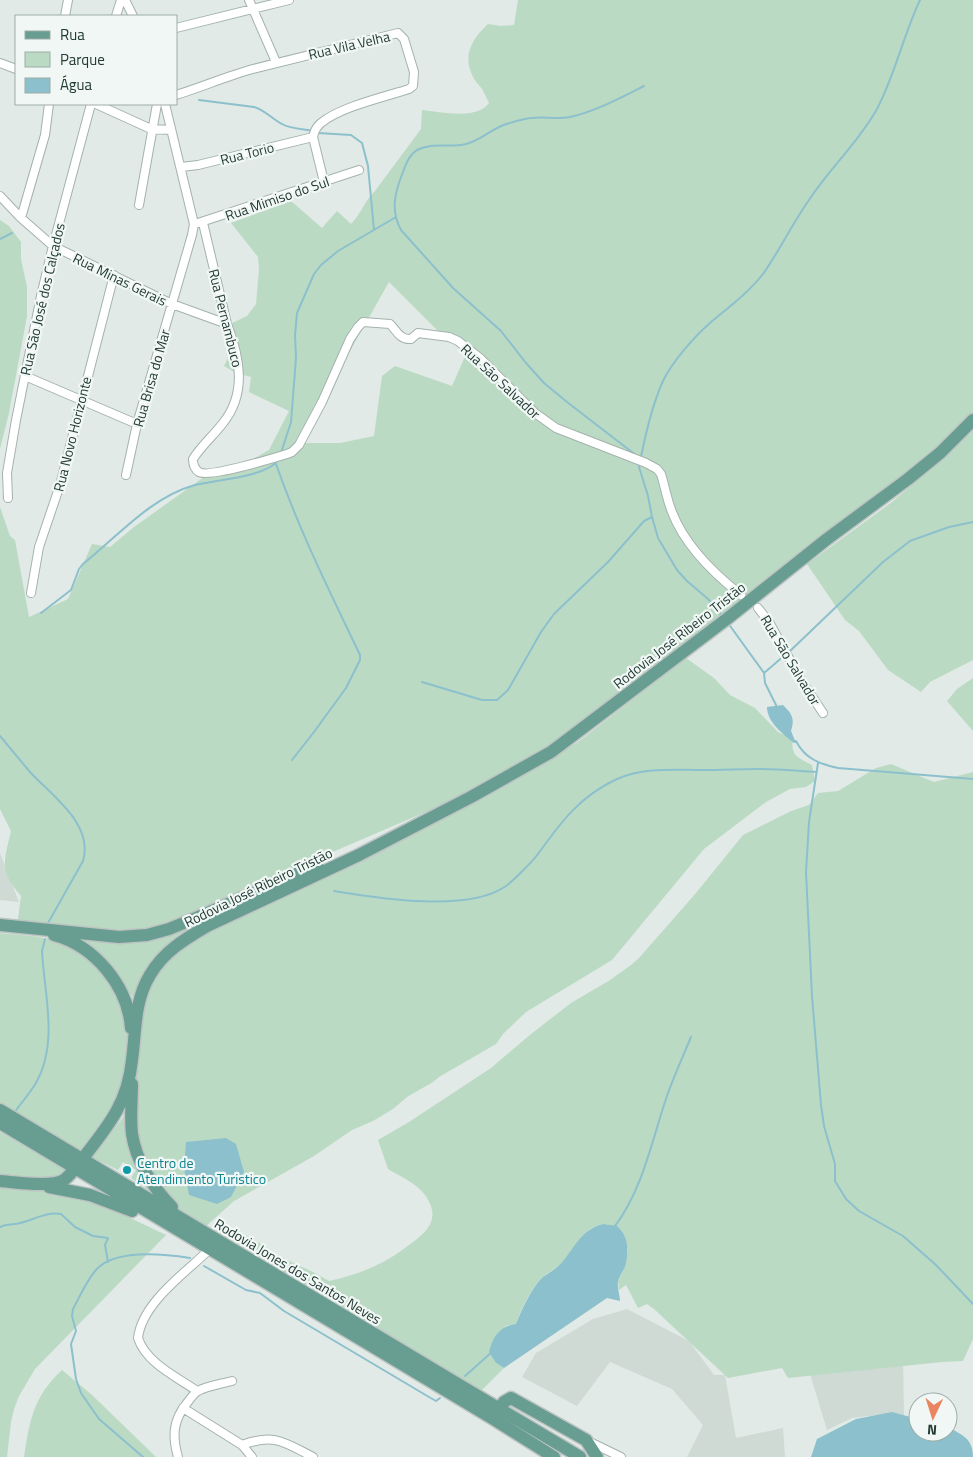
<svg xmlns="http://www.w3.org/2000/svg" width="973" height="1457" font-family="'Titillium Web',sans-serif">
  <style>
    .built { fill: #cfdad5 }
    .green { fill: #bbdac4; fill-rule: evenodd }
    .water { fill: #8cc0cc }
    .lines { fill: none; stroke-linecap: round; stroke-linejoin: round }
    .stream { stroke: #8cc0cc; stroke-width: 2 }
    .street-casing { stroke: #a4b2ad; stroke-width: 10 }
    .primary-casing { stroke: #bdc4c2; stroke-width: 15 }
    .street { stroke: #fff; stroke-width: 8 }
    .primary { stroke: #689d91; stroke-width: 12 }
    .culture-dot { fill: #0f9aa8; stroke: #f1f7f4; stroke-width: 2 }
    .labels { text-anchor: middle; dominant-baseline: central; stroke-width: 4.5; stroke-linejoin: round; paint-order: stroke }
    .street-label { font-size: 14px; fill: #223a34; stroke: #f1f7f4 }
    .culture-label { font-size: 14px; fill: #0d838f; stroke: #f1f7f4; text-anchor: start }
  </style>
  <rect width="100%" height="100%" fill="#e1eae6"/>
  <path class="built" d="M0 853 19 902 0 900Z
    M627 1309 689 1341 714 1375H725L736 1438 783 1428 785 1457H687L703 1425 672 1389 610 1362 577 1406 522 1377 536 1353 593 1319Z
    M903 1355 904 1417 885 1414 852 1418 827 1430 806 1361Z"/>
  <path class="green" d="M518 0H973V414L926 459 572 733 456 799 179 918 148 928 116 930 27 923 18 919 21 896C0 872 3 864 11 831L0 809V507L10 536 15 540 29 617 68 599 92 544 110 547 134 527 204 477 232 471 269 450 289 411 249 392 251 377 236 373 224 366 235 344 228 325 247 316 256 304 259 269 258 257 231 223 291 201 322 228 337 211 351 224C361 214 365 200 375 191L421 129 422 110C440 112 477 120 489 103 487 99 485 94 482 89 479 85 475 81 473 77 462 55 472 39 488 24L501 26 514 25ZM389 282 439 332 470 345 452 386 395 366 382 376 374 436 340 443H298Z
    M0 220 9 226 21 242V259L27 287V316L9 413 0 449Z
    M973 429V660L930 682 921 692 888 670 859 631 845 620 807 564 892 502 933 467Z
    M686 658 714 678 730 695 755 708 778 732 793 739C790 756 799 758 812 765L815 781 806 787 790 789 766 802 704 849 612 960 526 1012 503 1034 496 1044 439 1077 433 1082 407 1097 393 1109 373 1121 352 1130 314 1156 234 1201 205 1227 190 1219 167 1198 143 1158 134 1120 139 1014 160 964 190 940 372 855 461 810 520 776 578 742Z
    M973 678V731L947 701 957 689Z
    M891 764 934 782 973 772V1339L963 1361 942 1362 788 1378 782 1368 728 1378 654 1309 647 1304 638 1308 626 1285 619 1290 618 1281 625 1266 628 1249 603 1224C576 1231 578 1248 562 1263 555 1269 546 1273 540 1280 529 1293 521 1308 516 1324L505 1326 496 1363 504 1368 480 1392 225 1239 237 1230 261 1244 274 1254 313 1272 329 1281C360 1274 383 1265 409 1245 427 1232 442 1219 425 1195 416 1183 401 1177 388 1169L378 1140 409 1122 491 1068 531 1034 571 1003 610 980 631 965 639 958 696 893 743 835 791 811 809 805 818 793 838 791 876 768Z
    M186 927 189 929V933L144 977 133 997 86 940 144 941Z
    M0 933C19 935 39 935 57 942 72 948 87 956 99 968 111 980 126 1008 129 1025 132 1046 128 1073 120 1093 111 1115 98 1133 84 1152H76L0 1103Z
    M128 1111 150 1191 131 1178 136 1170 123 1162 118 1170 92 1157Z
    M0 1132 66 1169 63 1175 52 1180 0 1175Z
    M0 1186 54 1191 101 1204 166 1235 35 1369 19 1396 14 1409 11 1422 7 1457H0Z
    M62 1370 92 1395 156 1457H24C30 1420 33 1397 62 1370Z"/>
  <path class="water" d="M783 705C792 714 795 718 791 731L796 743H794C783 734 767 722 767 707Z
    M226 1138 236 1144 244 1172 231 1197 217 1204 189 1195 184 1168 186 1142Z
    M603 1224 617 1226C629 1237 629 1251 625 1267 623 1271 619 1277 618 1281 617 1287 620 1296 620 1301L607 1298 504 1368 496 1363 489 1352C493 1336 500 1326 516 1324 521 1311 532 1287 543 1277 550 1272 559 1267 564 1260 577 1244 581 1230 603 1224Z
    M892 1412 918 1419V1432H948V1427C962 1435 973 1438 973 1457H811L817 1439 856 1419Z"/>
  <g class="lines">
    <path class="stream" d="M199 100 254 107C265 110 272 119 282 124 291 129 303 129 313 131
      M318 133 351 135 362 143 368 166 374 230
      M0 239 12 233
      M281 453 291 422 292 409 296 358 295 335 297 313 314 274 321 265 338 251 396 217
      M637 456 567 402 544 383 526 363 501 331 453 288 401 230C390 210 395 192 403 172 406 164 409 155 417 150 432 142 450 148 466 144 479 141 488 132 499 127 507 123 516 121 525 119 540 115 555 120 570 117 596 111 620 98 644 86
      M641 457C646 432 652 405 663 381 672 362 694 337 710 323 729 307 748 293 763 274 780 250 792 224 809 200 830 168 858 143 877 109 895 75 903 36 920 0
      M640 462 639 467 648 496 652 517 658 538 677 570 687 581 708 599 722 616
      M276 464C299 530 330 592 360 655V660L346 688 314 732 292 760
      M41 613 71 590 79 569 83 564C118 536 151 497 195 485 215 480 267 477 278 460
      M728 623 764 673 765 683 778 709
      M789 652 883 562 910 541 949 527 973 522
      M764 673 785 655
      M422 682 482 700H497L508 690 541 632 554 614 608 562 644 521 652 517
      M0 736C10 748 20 760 30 772 52 796 94 824 83 861L48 923
      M796 741C805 759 820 764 838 768L973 779
      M818 763 809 822 806 872 812 996 821 1105 824 1126 835 1164V1181L846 1199 859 1211 903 1236 936 1265 973 1304
      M334 891C378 898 468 913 506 886 515 879 531 863 538 854 561 822 580 796 617 779 644 767 674 770 703 770 722 770 741 769 760 769 779 769 798 771 817 772
      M14 1113C21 1103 30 1093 36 1083 59 1043 44 993 42 951L45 939
      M615 1226C641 1192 651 1145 664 1105 671 1082 682 1059 691 1037
      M0 1227C6 1224 9 1225 15 1224 30 1222 46 1211 61 1214L75 1227 93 1236 108 1238 105 1245 108 1262
      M204 1266 246 1290 260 1293 284 1311 429 1397 436 1401 440 1398
      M465 1376 492 1352
      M143 1457 99 1419 81 1393 76 1379 71 1344 76 1331 72 1316 73 1309C80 1296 86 1282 95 1271 114 1248 164 1254 190 1258"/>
    <g class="street-casing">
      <path id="street" d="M125 0 133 16
        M249 0 276 62
        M65 16 68 0
        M116 16 121 0
        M176 28 289 0
        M0 63 16 69
        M176 95C202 87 227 76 253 69L398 33 404 39 414 72 413 86 409 89C384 97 340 107 321 123 316 127 314 132 313 137L324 182
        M96 104 151 129 171 130
        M181 167 198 165 313 137
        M0 196 21 218 53 246 172 304 227 324
        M139 205 157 104
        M21 218 45 135 49 104
        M198 223 359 170
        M203 223 227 324C240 358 247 393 223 423 214 435 201 446 193 459 193 464 194 469 199 472 208 478 274 458 287 454L292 452 299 445 322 402 350 339 358 327 363 322 390 324C397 331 400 340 411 339L418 333 449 337 458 341 481 359 535 413 556 428 646 463 657 469 661 474C665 487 667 500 672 512 685 546 713 573 741 595
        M25 376 137 424
        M126 475 137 424 192 235 194 224 165 104
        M8 498 7 473 16 420 41 296 53 246 91 104
        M31 593 39 547 60 485 114 275
        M758 608 769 622 801 680 823 713
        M197 1391C177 1377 146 1363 138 1338 142 1303 185 1273 210 1249
        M183 1408 242 1445 252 1457
        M588 1441 621 1457
        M242 1445C274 1433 284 1442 313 1457
        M178 1457C172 1436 173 1420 187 1403 190 1399 194 1393 198 1391 207 1386 221 1384 232 1381"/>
    </g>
    <g class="primary-casing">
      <path id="primary" d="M0 925 119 937 147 935 169 929 203 915 317 865
        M54 935C95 946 128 986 131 1028
        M132 1084C132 1100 130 1117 132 1134 136 1161 153 1188 172 1207
        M0 1110 580 1457
        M0 1123 492 1418 554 1457
        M0 1181C14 1182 52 1188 64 1180 72 1174 78 1164 84 1157 109 1125 128 1102 132 1060 136 1031 134 1001 150 975 163 952 185 939 207 926L359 855 471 797 551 752 728 618 827 539 908 479 940 453 973 420
        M49 1187 90 1195 132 1211
        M495 1414 504 1402 511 1398 586 1440 597 1457"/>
    </g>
    <use href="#street" class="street"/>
    <use href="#primary" class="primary"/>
  </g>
  <circle class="culture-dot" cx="127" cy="1170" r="5"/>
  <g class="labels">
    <g class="street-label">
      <text transform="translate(349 45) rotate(-13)">Rua Vila Velha</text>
      <text transform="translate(247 153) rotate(-14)">Rua Torio</text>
      <text transform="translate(277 198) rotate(-19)">Rua Mimiso do Sul</text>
      <text transform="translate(120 279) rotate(26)">Rua Minas Gerais</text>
      <text transform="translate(42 299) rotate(-77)">Rua São José dos Calçados</text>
      <text transform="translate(226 318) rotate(76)">Rua Pernambuco</text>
      <text transform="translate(151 378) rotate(-74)">Rua Brisa do Mar</text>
      <text transform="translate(501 381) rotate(43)">Rua São Salvador</text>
      <text transform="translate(72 434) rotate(-76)">Rua Novo Horizonte</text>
      <text transform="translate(679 635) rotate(-38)">Rodovia José Ribeiro Tristão</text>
      <text transform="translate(791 660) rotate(59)">Rua São Salvador</text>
      <text transform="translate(258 887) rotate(-26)">Rodovia José Ribeiro Tristão</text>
      <text transform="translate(298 1271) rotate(31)">Rodovia Jones dos Santos Neves</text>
    </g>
    <g class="culture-label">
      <text x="137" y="1162">Centro de<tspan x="137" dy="16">Atendimento Turistico</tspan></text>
    </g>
  </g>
  <rect x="15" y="15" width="162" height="90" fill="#f1f7f4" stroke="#9eaba7"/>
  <rect x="25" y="31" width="25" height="8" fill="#689d91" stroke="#9eaba7"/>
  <text x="60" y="40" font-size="15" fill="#223a34">Rua</text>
  <rect x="25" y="52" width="25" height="15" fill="#bbdac4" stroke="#9eaba7"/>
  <text x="60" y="65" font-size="15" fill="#223a34">Parque</text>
  <rect x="25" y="78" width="25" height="15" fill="#8cc0cc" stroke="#9eaba7"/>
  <text x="60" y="90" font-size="15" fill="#223a34">Água</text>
  <g transform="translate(933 1417) rotate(184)"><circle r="24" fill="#f1f7f4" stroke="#9eaba7"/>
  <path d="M0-4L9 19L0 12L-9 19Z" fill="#e98560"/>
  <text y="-8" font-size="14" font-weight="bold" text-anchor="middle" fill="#223a34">N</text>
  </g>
</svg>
